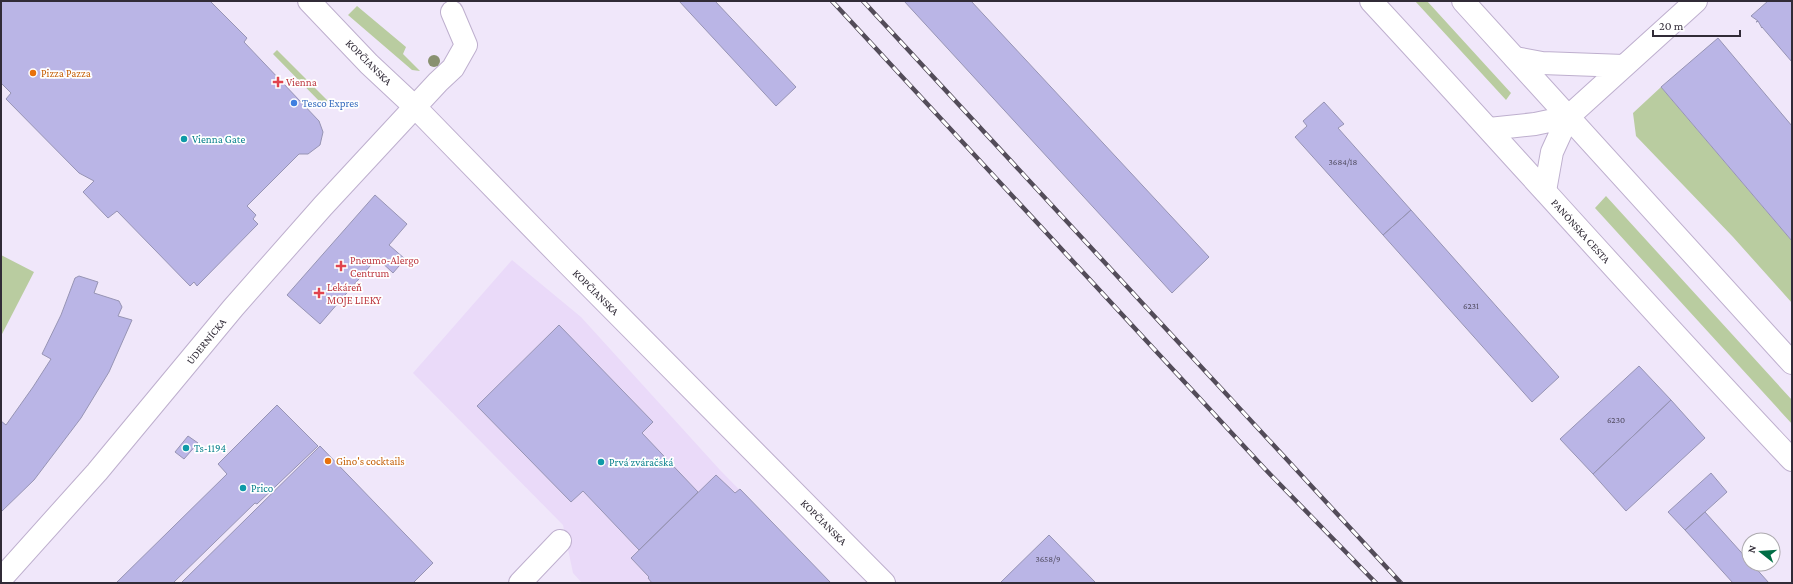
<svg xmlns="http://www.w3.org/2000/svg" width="1793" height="584" font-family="'Crimson Pro',serif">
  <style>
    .built { fill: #eadaf9 }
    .green { fill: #b9cca0 }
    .building { fill: #bab5e6; stroke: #9794b4 }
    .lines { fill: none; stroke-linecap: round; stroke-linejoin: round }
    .minor-casing { stroke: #beafce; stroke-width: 24 }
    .major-casing { stroke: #beafce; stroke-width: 24 }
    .minor { stroke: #fff; stroke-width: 22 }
    .major { stroke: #fff; stroke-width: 22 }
    .rail-casing { stroke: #534c59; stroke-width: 4.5 }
    .rail { stroke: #fff; stroke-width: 3; stroke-dasharray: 9; stroke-linecap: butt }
    .tree { fill: #899170 }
    .food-dot { fill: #e8710a; stroke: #fff; stroke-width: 1.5 }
    .health-dot { fill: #e0444e; stroke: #fff; stroke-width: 1.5 }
    .shop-dot { fill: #3f7fe0; stroke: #fff; stroke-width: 1.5 }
    .culture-dot { fill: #0f9aa8; stroke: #fff; stroke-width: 1.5 }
    .labels { text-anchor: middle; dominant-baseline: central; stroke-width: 3.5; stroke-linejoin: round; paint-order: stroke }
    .number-label { font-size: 9px; fill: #534e63 }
    .street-label { font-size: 11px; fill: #312b37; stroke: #fff }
    .food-label { font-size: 11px; fill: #c56008; stroke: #fff; text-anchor: start }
    .health-label { font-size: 11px; fill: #be3a42; stroke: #fff; text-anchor: start }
    .shop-label { font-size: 11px; fill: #366cbe; stroke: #fff; text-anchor: start }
    .culture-label { font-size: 11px; fill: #0d838f; stroke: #fff; text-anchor: start }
  </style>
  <rect width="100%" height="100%" fill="#f0e7fa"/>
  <path class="built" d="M512 260 581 317 720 470 831 583H582L573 573 563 525 413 373Z"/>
  <path class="green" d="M1415 1H1427L1511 93 1506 100Z
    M357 6 406 47 403 54 420 71 412 70 348 15Z
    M277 50 327 100V103L324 106 273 54Z
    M1661 87 1792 241V303L1733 237 1636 136 1633 113Z
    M1606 196 1792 400V424L1595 208Z
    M1 255 34 272 1 336Z"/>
  <path class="building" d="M1 1H210L247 38 244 42 319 121 323 132 320 145 308 154H299L247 206 256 215 253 219 258 224 197 286 194 282 190 286 117 211 108 218 83 192 94 181 79 173 6 99 11 93 1 83Z
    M679 1H715L796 87 776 106Z
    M904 1H971L1209 257 1172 293Z
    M1768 1H1792V62L1762 27V28L1758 21 1756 22 1758 21 1751 16Z
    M1718 38 1792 126V241L1661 87Z
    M1324 102 1344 124 1338 128 1411 210 1383 235 1295 137 1307 126 1303 121Z
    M375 195 407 224 389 245 405 259 393 273 377 258 320 324 287 295Z
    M1411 210 1559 377 1532 402 1383 235Z
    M79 276 98 282 94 293 119 301 122 307 118 316 132 320 109 372 81 418 34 480 1 512V421L6 425 33 387 51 359 42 354 61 315 75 278Z
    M559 325 653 422 642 433 698 492 639 550 583 491 571 502 477 406Z
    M1639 366 1671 400 1593 474 1560 439Z
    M1671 400 1705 438 1626 511 1593 474Z
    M277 405 318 446 257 504 255 503 173 583H116L227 474 218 464Z
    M188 436 198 443 184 459 175 452Z
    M320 446 433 563 413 583H181Z
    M1711 473 1727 492 1685 530 1668 512Z
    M716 475 735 493 740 489 831 583H652L648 578 649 577 631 558Z
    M1705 512 1749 561V564H1752L1769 583H1733L1685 530Z
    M1049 535 1096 583H1000Z"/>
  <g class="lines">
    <g class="minor-casing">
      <path id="minor" d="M309 1 369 64 415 107 565 261 884 583
        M1515 58 1542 63 1624 66
        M1489 129 1535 124 1568 117
        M1545 191 1552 152 1568 117 1696 1
        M1 579 97 472 233 308 323 206 438 82 453 68 466 45 452 12
        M520 583 560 541"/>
    </g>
    <g class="major-casing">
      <path id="major" d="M1371 1C1512 153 1649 309 1792 460
        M1463 1 1792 363"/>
    </g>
    <use href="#minor" class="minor"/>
    <use href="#major" class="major"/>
    <g class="rail-casing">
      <path id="rail" d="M832 1 1265 469 1376 583
        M863 1 1401 583"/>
    </g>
    <use href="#rail" class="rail"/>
  </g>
  <circle class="tree" cx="434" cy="61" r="6"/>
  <g class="food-dot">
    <circle cx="33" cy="73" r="4"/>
    <circle cx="328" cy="461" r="4"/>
  </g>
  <g class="health-dot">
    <path d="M276 76h4v4h4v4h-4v4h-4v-4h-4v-4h4z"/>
    <path d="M339 260h4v4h4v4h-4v4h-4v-4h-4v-4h4z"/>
    <path d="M317 287h4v4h4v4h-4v4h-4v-4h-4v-4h4z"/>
  </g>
  <circle class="shop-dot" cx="294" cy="103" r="4"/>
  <g class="culture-dot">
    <circle cx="184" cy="139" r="4"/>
    <circle cx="186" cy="448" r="4"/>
    <circle cx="601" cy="462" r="4"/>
    <circle cx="243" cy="488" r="4"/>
  </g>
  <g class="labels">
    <g class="number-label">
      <text x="1343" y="162">3684/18</text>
      <text x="1471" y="306">6231</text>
      <text x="1616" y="420">6230</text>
      <text x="1048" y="559">3658/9</text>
    </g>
    <g class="street-label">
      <text transform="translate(369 62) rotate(45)">KOPČIANSKA</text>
      <text transform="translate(1581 231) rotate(48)">PANÓNSKA CESTA</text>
      <text transform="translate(596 292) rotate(45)">KOPČIANSKA</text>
      <text transform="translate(206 341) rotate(-51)">ÚDERNÍCKA</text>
      <text transform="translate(824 522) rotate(45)">KOPČIANSKA</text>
    </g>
    <g class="food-label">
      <text x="41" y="73">Pizza Pazza</text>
      <text x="336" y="461">Gino's cocktails</text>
    </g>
    <g class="health-label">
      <text x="286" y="82">Vienna</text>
      <text x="350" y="260">Pneumo-Alergo<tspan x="350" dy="13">Centrum</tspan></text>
      <text x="327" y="287">Lekáreň<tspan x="327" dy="13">MOJE LIEKY</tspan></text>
    </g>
    <g class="shop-label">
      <text x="302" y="103">Tesco Expres</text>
    </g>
    <g class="culture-label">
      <text x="192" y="139">Vienna Gate</text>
      <text x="194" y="448">Ts-1194</text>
      <text x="609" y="462">Prvá zváračská</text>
      <text x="251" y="488">Prico</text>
    </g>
  </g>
  <rect width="1793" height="584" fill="none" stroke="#312b37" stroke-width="4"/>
  <g transform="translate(1761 552) rotate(287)"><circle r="19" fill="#ffffff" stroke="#adaaaf"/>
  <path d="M0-3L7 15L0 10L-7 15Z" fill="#016e46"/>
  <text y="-6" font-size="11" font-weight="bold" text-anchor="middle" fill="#312b37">N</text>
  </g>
  <path d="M1653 30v6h87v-6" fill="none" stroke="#312b37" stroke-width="2"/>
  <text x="1659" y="30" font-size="12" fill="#312b37" stroke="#ffffff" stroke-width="3" paint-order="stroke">20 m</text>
</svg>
